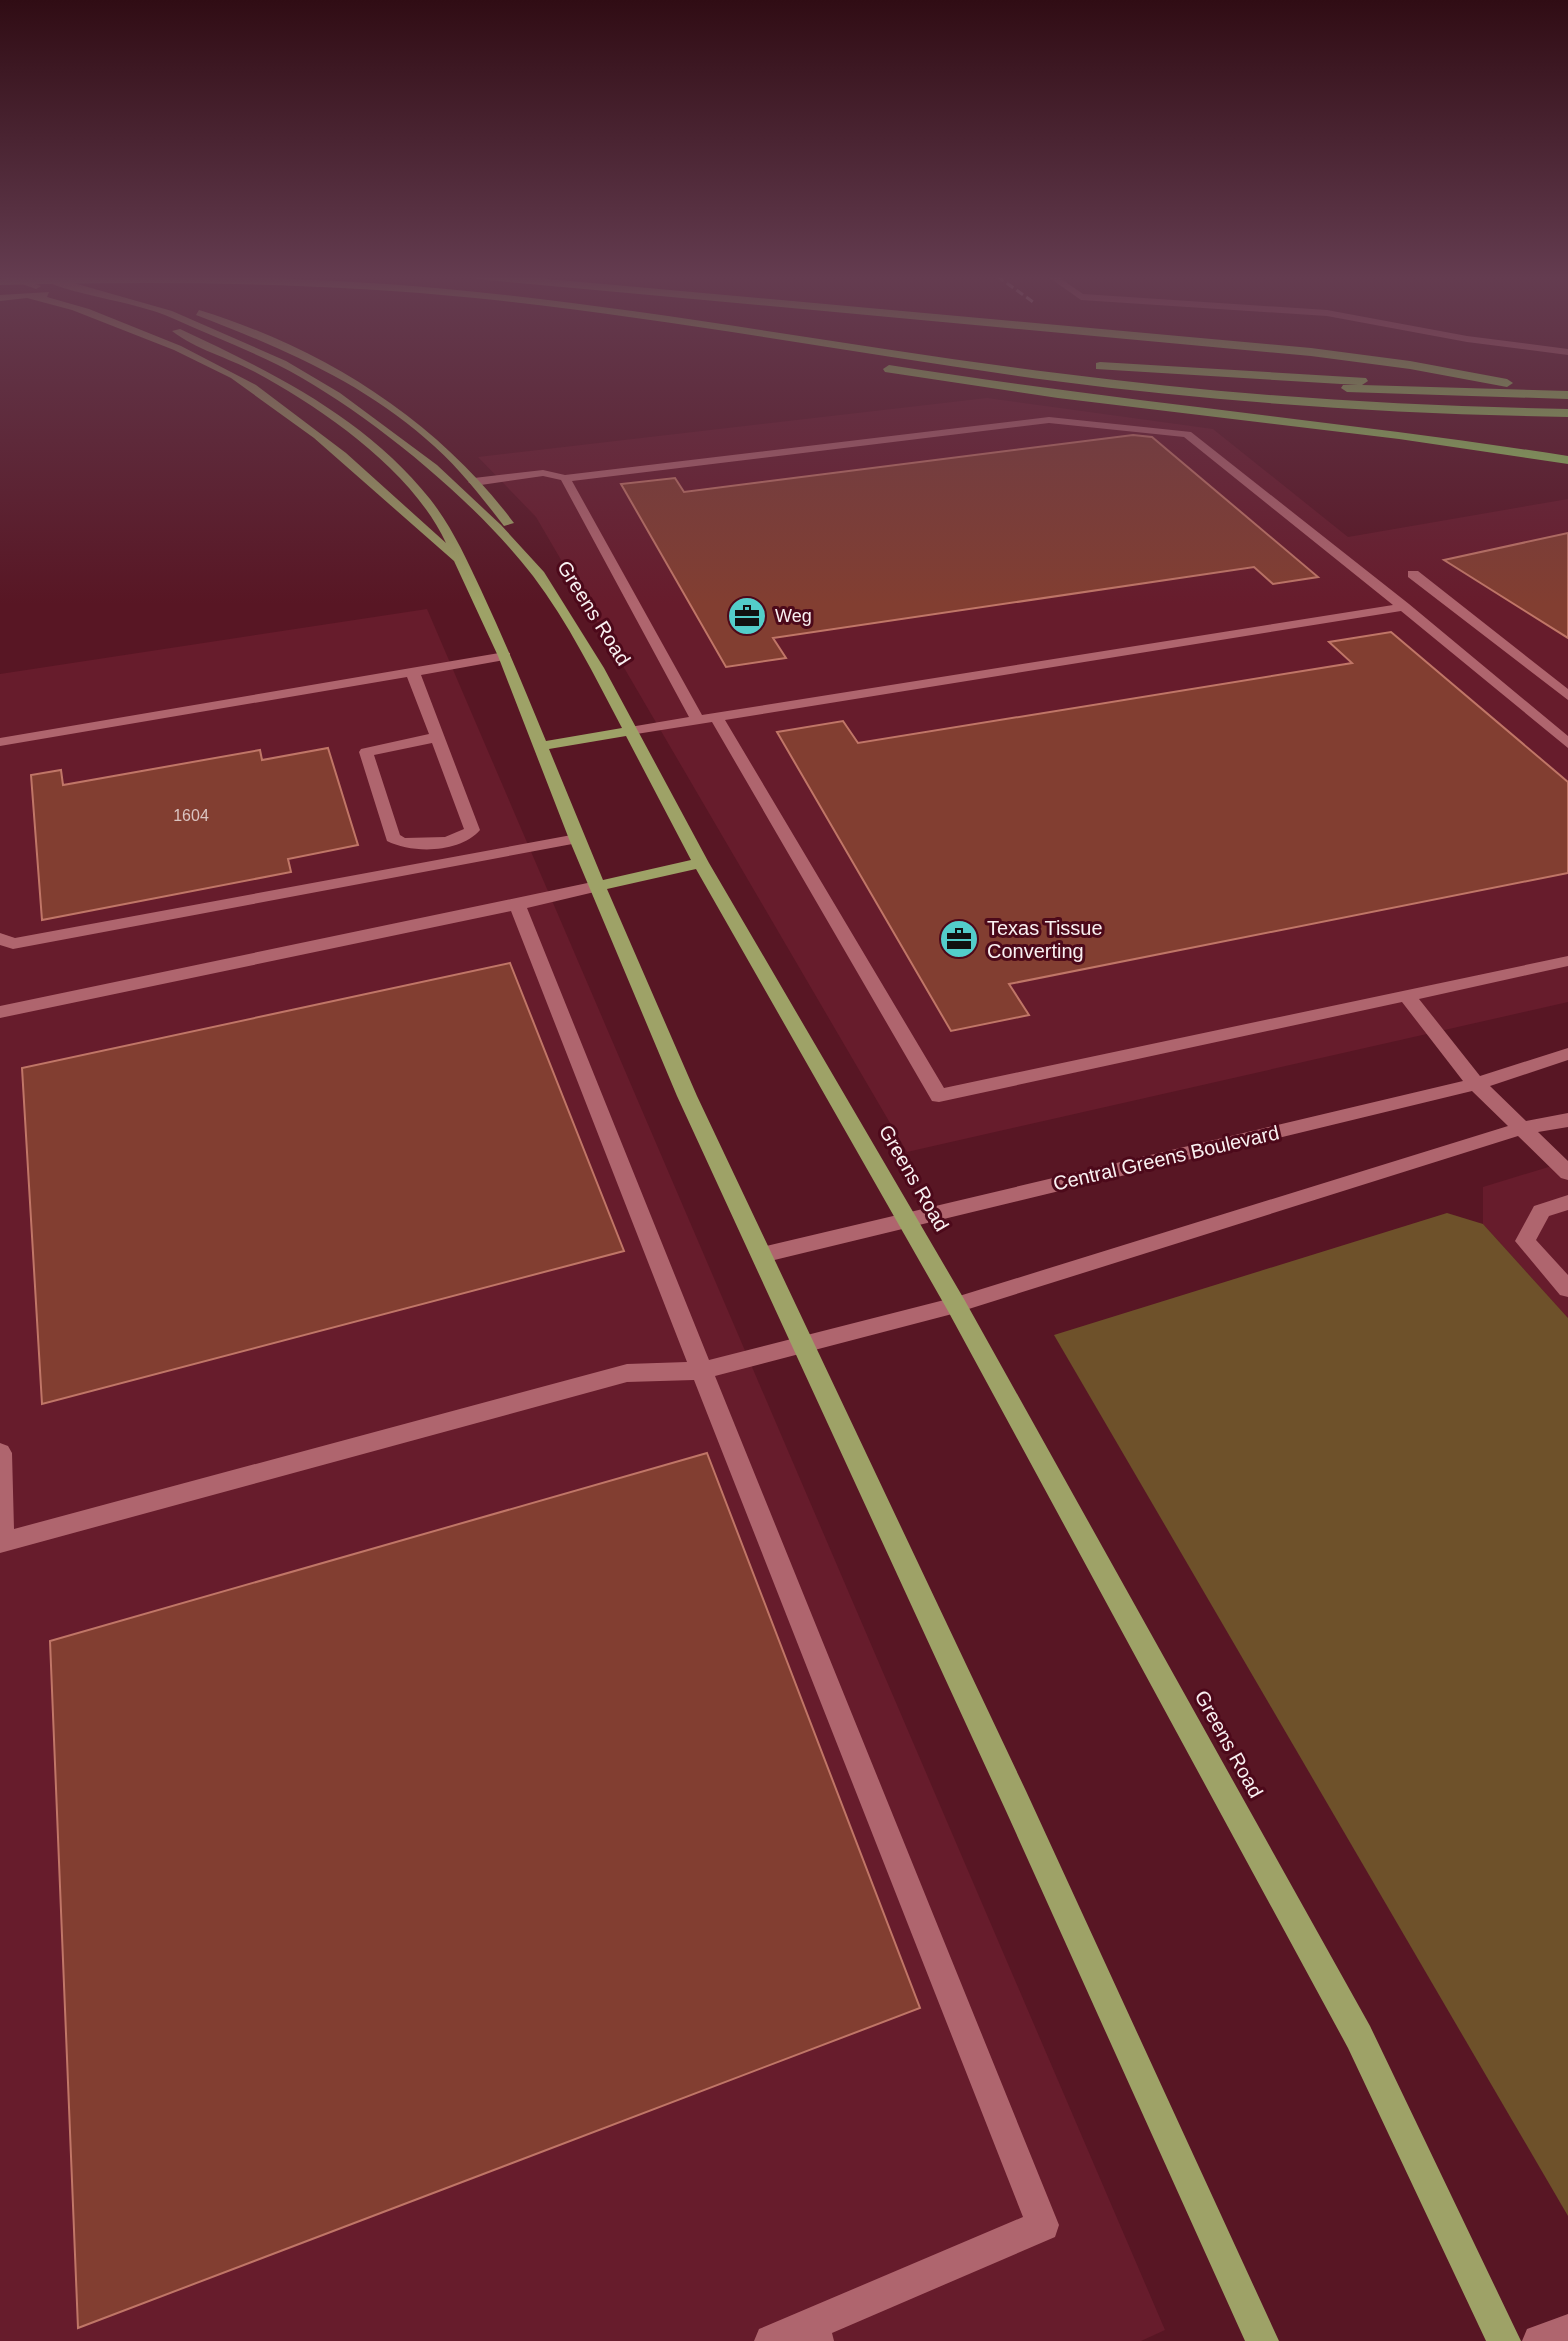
<svg xmlns="http://www.w3.org/2000/svg" width="1568" height="2341" font-family="Arial,sans-serif">
  <style>
    .built { fill: #671c2c }
    .green { fill: #6e512a }
    .building { fill: #823e31; stroke: #c07667; stroke-width: 2 }
    .lines { fill: none; stroke-linecap: round; stroke-linejoin: round }
    .minor { fill: #af656e; fill-rule: evenodd }
    .major { fill: #9ea267; fill-rule: evenodd }
    .highway { fill: #92ca62; fill-rule: evenodd }
    .rail { stroke: #c7acb1; stroke-width: 3; stroke-dasharray: 8 4; stroke-linecap: butt }
    .labels { text-anchor: middle; dominant-baseline: central; stroke-width: 6; stroke-linejoin: round; paint-order: stroke }
    .number-label { font-size: 16px; fill: #dbc4c1 }
    .far-poi-label { font-size: 18px; fill: #f9f0f1; stroke: #4c091a; text-anchor: start }
    .street-label { font-size: 20px; fill: #f9f0f1; stroke: #4c091a }
    .poi-label { font-size: 20px; fill: #f9f0f1; stroke: #4c091a; text-anchor: start }
  </style>
  <rect width="100%" height="100%" fill="#581624"/>
  <path class="built" d="M987 398 1213 429 1348 537 1568 499V1002L907 1152 536 517 478 457Z
    M427 609 1165 2330 1141 2341H0V674Z
    M1568 1161V1318L1483 1224V1187Z"/>
  <path class="green" d="M1447 1213 1483 1224 1568 1318V2216L1054 1335Z"/>
  <path class="building" d="M1133 435 1152 437 1318 577 1273 584 1254 567 773 638 786 658 726 667 621 484 675 478 684 492Z
    M1568 533V638L1444 560Z
    M1391 632 1568 782V873L1009 984 1029 1015 951 1031 777 732 843 721 858 743 1352 663 1329 642Z
    M328 748 358 845 288 859 291 872 42 920 31 775 61 770 63 785 260 750 262 760Z
    M510 963 624 1251 42 1404 22 1068Z
    M707 1453 920 2008 78 2328 50 1641Z"/>
  <g class="lines">
    <path class="minor" d="M1047 276H1057L1083 294 1327 310 1467 336 1568 349V355L1467 342 1327 316 1081 300Z
      M1049 417 1191 432 1409 604 1568 736V748L1401 611 725 720 944 1088 1568 956V966L1419 999 1480 1076 1568 1048V1060L1490 1086 1526 1121 1568 1113V1127L1538 1132 1568 1161V1180L1561 1178 1518 1136 956 1313 715 1376 1059 2225 1055 2237 832 2333 834 2341H754L759 2329 1023 2217 694 1380 627 1382 0 1553V1443L8 1446 12 1453 14 1529 627 1364 687 1362 511 911 0 1018V1006L597 881 603 882 605 886 603 890 527 908 709 1360 956 1297 1508 1126 1472 1091 762 1263 755 1261 751 1255 755 1249 762 1247 1463 1081 1402 1002 939 1102 932 1101 712 722 630 735 623 731 630 727 689 717 561 480 543 476 474 486 468 482 474 478 543 470 565 475ZM1049 423 1184 437 1393 605 702 715 572 481Z
      M1408 571H1418L1568 689V700L1408 577Z
      M505 652 510 653V659L421 675 480 830C460 853 413 854 387 841L359 752 361 749 429 734 407 677 0 746V738ZM432 743 464 829 445 837 405 838 400 835 374 755Z
      M577 834 585 839 583 842 13 949 0 945V933L15 938Z
      M1568 1195V1210L1549 1216 1536 1240 1568 1275V1297L1560 1295 1515 1241 1534 1206Z
      M1568 2314V2341H1522L1527 2329Z"/>
    <path class="major" d="M0 276H12L41 286 36 289Z
      M34 276H49L172 311 286 361 340 393 437 465 501 525 544 572 604 668 709 863 964 1299 1370 2026 1521 2341H1486L1348 2048 948 1311 696 869 607 889 697 1096 1026 1791 1279 2341H1245L1006 1811 677 1096 569 839 498 656 454 561 314 438 231 378 174 350 72 310 27 298 0 301V295L49 292 47 297 89 309 181 346 256 385 346 453 446 543C412 470 323 409 255 372 229 358 195 349 172 331L180 329C272 372 366 418 430 499 452 527 466 558 481 590 504 639 525 690 546 741L622 728C595 677 568 622 533 576 475 500 363 408 278 365 244 348 207 334 172 318 132 300 70 296 34 276ZM626 736 691 860 603 880 549 749Z
      M199 310C323 348 436 419 514 523L504 526C480 495 456 464 426 439 360 381 277 346 196 315Z"/>
    <path class="highway" d="M119 276C238 276 358 279 477 292 671 312 863 349 1057 373 1227 395 1397 406 1568 409V417C1396 414 1225 403 1055 381 861 355 669 318 475 298 317 282 158 281 0 285V279Z
      M471 276H515L1311 348 1410 361 1507 379 1513 383 1507 387 1410 369 1311 356 476 279Z
      M1100 362 1366 378 1368 381 1362 385 1568 391V399L1347 392 1341 388 1343 385H1358L1096 369V363Z
      M889 365C1115 401 1342 421 1568 456V464L1399 439 1058 398 885 372 883 369Z"/>
    <path class="rail" d="M997 276 1036 304"/>
  </g>
  <linearGradient id="sky" x2="0" y2="1"><stop stop-color="#300c14"/><stop offset="0.46" stop-color="#643c50"/><stop offset="1" stop-color="#643c50" stop-opacity="0"/></linearGradient>
  <rect width="1568" height="604" fill="url(#sky)"/>
  <defs>
    <g id="office-disc" transform="scale(2)"><circle r="9.5" fill="#53cdca" stroke="#4c091a"/><path d="M-6-3h4V-5.5h4V-3h4V5H-6ZM-1-4.5V-3h2v-1.5ZM-6 0V1H6V0Z" fill="#111"/></g>
  </defs>
  <g fill-rule="evenodd">
    <use href="#office-disc" x="747" y="616"/>
    <use href="#office-disc" x="959" y="939"/>
  </g>
  <g class="labels">
    <g class="number-label">
      <text x="191" y="815">1604</text>
    </g>
    <g class="far-poi-label">
      <text x="775" y="616">Weg</text>
    </g>
    <g class="street-label">
      <text transform="translate(594 613) rotate(58)">Greens Road</text>
      <text transform="translate(1166 1158) rotate(-13)">Central Greens Boulevard</text>
      <text transform="translate(914 1178) rotate(60)">Greens Road</text>
      <text transform="translate(1229 1744) rotate(61)">Greens Road</text>
    </g>
    <g class="poi-label">
      <text x="987" y="928">Texas Tissue<tspan x="987" dy="23">Converting</tspan></text>
    </g>
  </g>
</svg>
